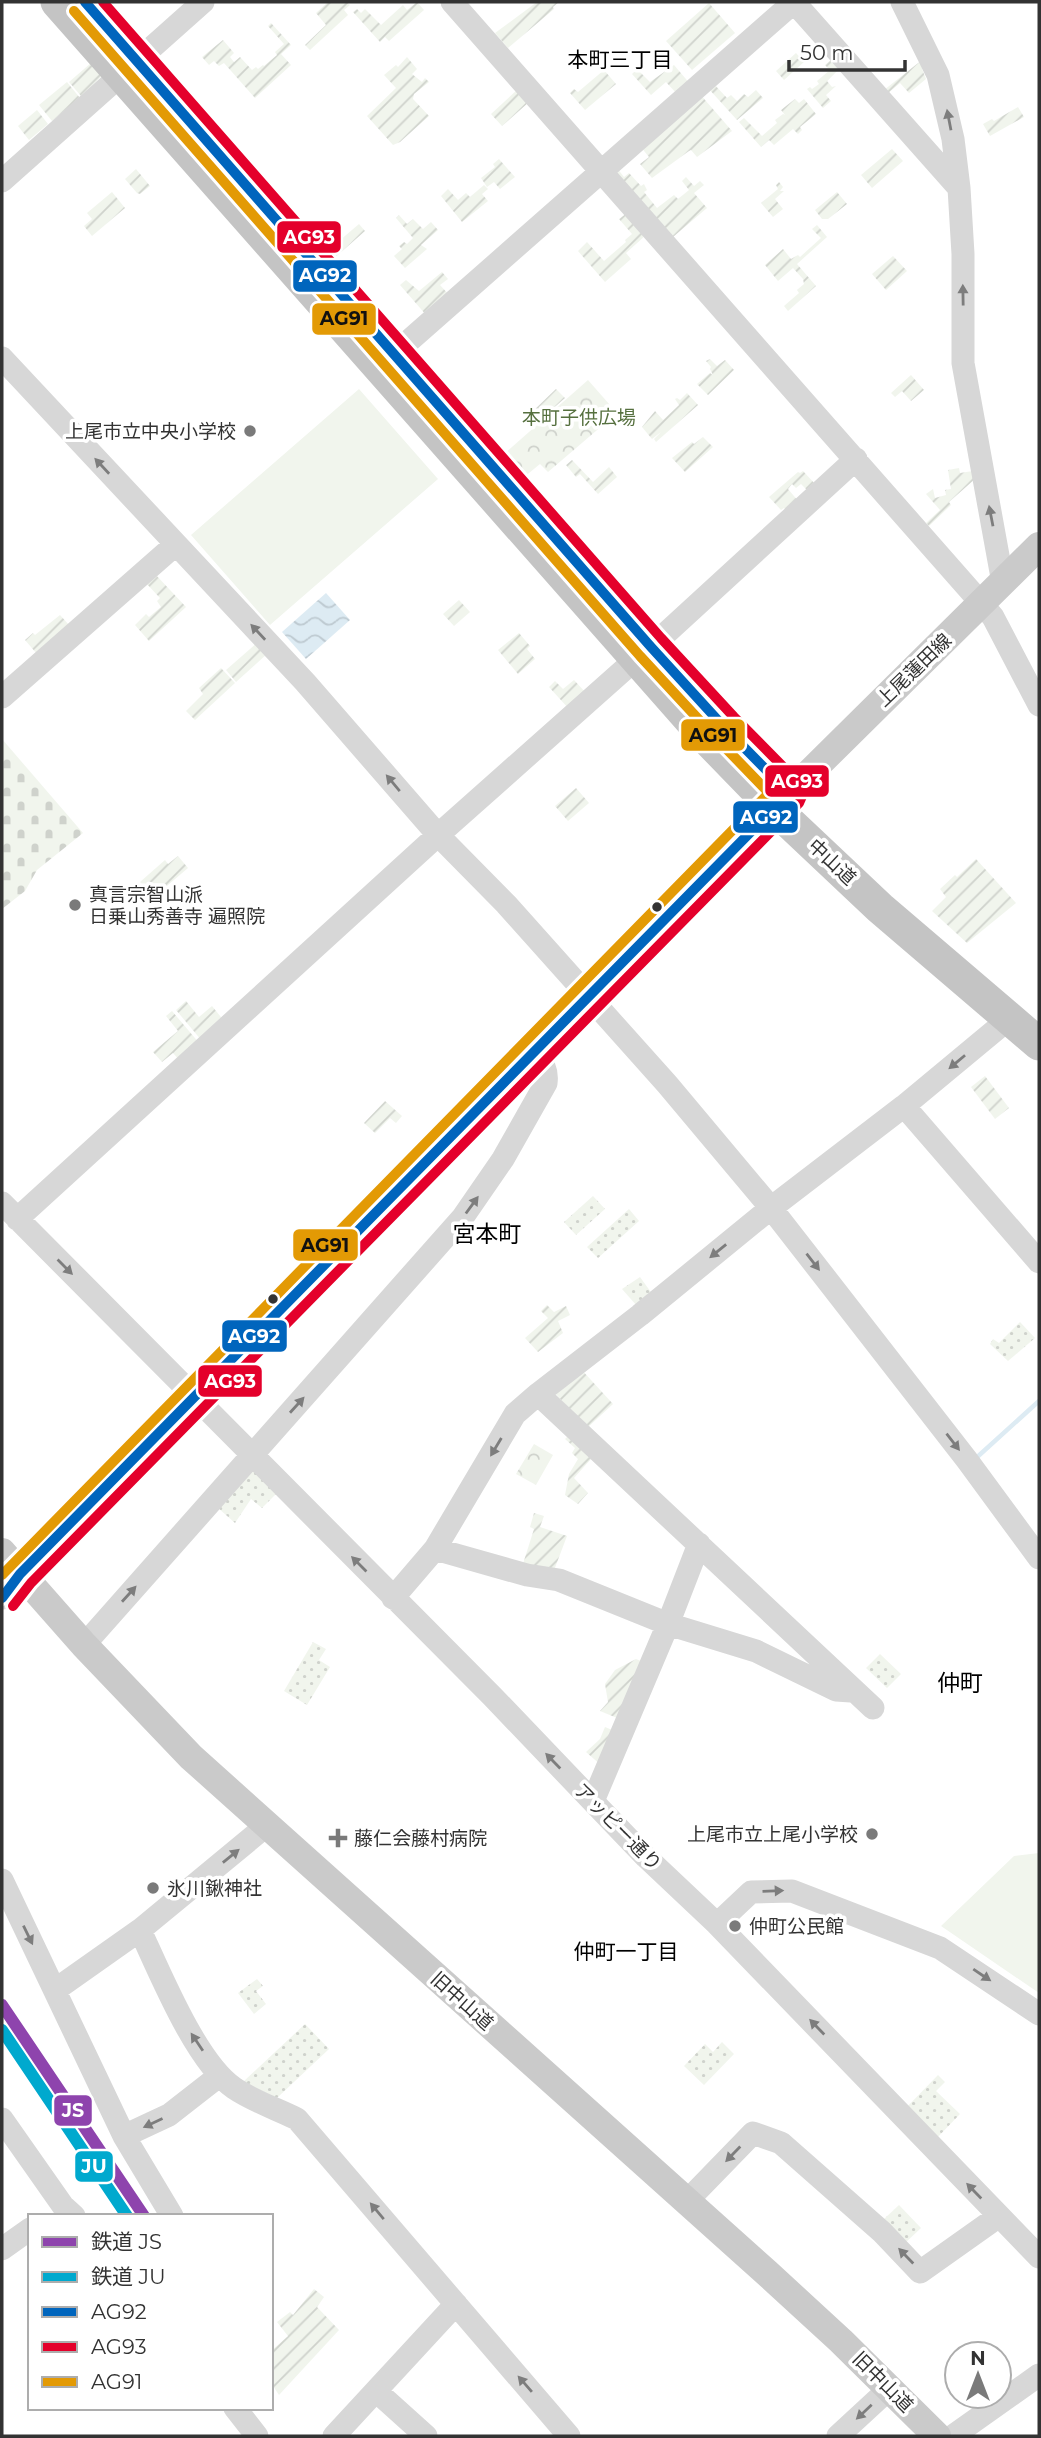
<svg xmlns="http://www.w3.org/2000/svg" width="1041" height="2438" font-family="Montserrat,'Noto Sans JP',sans-serif">
  <style>
    .grass { fill: url(#grass-dots) }
    .forest { fill: url(#forest-crowns) }
    .cemetery { fill: url(#cemetery-stones) }
    .garden { fill: url(#garden-furrows) }
    .pitch { fill: #f1f5ed }
    .water { fill: url(#water-waves) }
    .lines { fill: none; stroke-linecap: round; stroke-linejoin: round }
    .stream { stroke: #ddebf3; stroke-width: 4.5 }
    .minor { stroke: #d7d7d7; stroke-width: 23 }
    .major { stroke: #cacaca; stroke-width: 28 }
    .highway { stroke: #c4c4c4; stroke-width: 33 }
    .bus-1-casing { stroke: #fff; stroke-width: 16 }
    .bus-2-casing { stroke: #fff; stroke-width: 16 }
    .bus-3-casing { stroke: #fff; stroke-width: 16 }
    .bus-1 { stroke: #0065bd; stroke-width: 10 }
    .bus-2 { stroke: #e4002b; stroke-width: 10 }
    .bus-3 { stroke: #e39a05; stroke-width: 10 }
    .rail-1-casing { stroke: #fff; stroke-width: 18 }
    .rail-2-casing { stroke: #fff; stroke-width: 18 }
    .rail-1 { stroke: #8e44ad; stroke-width: 12 }
    .rail-2 { stroke: #00a9ce; stroke-width: 12 }
    .oneway { fill: #7d7d7d }
    .poi-dot { fill: #7a7a7a; stroke: #fff; stroke-width: 2.5 }
    .bus-dot { fill: #333; stroke: #fff; stroke-width: 2.5 }
    .labels { text-anchor: middle; dominant-baseline: central; stroke-width: 7; stroke-linejoin: round; paint-order: stroke }
    .park-label { font-size: 19px; fill: #56703f; stroke: #fff }
    .poi-label { font-size: 19px; fill: #333; stroke: #fff; text-anchor: start }
    .street-label { font-size: 19px; fill: #333; stroke: #fff }
    .neighbourhood-label { font-size: 21px; fill: #000; stroke: #fff }
    .quarter-label { font-size: 23px; fill: #000; stroke: #fff }
    .line-badge { stroke: #fff; stroke-width: 2.5 }
    .badge-label { font-size: 19px; text-anchor: middle; font-weight: bold; fill: #fff }
    .pale-badge-label { font-size: 19px; text-anchor: middle; font-weight: bold; fill: #111 }
  </style>
  <defs>
    <pattern id="grass-dots" width="8" height="8" patternUnits="userSpaceOnUse" patternTransform="scale(1.75)"><rect width="8" height="8" fill="#f1f5ed"/><path d="M2 2h.1M6 6h.1" fill="none" stroke="#cfd2cc" stroke-width="1.8" stroke-linecap="round"/></pattern>
    <pattern id="forest-crowns" width="20" height="18" patternUnits="userSpaceOnUse" patternTransform="scale(1.75)"><rect width="20" height="18" fill="#f1f5ed"/><path d="M2 6a3 3 0 1 1 6 0M12 15a3 3 0 1 1 6 0" fill="none" stroke="#cfd2cc"/></pattern>
    <pattern id="cemetery-stones" width="16" height="16" patternUnits="userSpaceOnUse" patternTransform="scale(1.75)"><rect width="16" height="16" fill="#f1f5ed"/><path d="M2 7V4a2 2 0 0 1 4 0v3zM10 15v-3a2 2 0 0 1 4 0v3z" fill="#cfd2cc"/></pattern>
    <pattern id="garden-furrows" width="10" height="10" patternUnits="userSpaceOnUse" patternTransform="scale(1.75)"><rect width="10" height="10" fill="#f1f5ed"/><path d="M-1 1l2-2M0 10L10 0M9 11l2-2" fill="none" stroke="#cfd2cc"/></pattern>
    <pattern id="water-waves" width="16" height="10" patternUnits="userSpaceOnUse" patternTransform="scale(1.75)"><rect width="16" height="10" fill="#ddebf3"/><path d="M0 5q4-4 8 0t8 0" fill="none" stroke="#becad1"/></pattern>
  </defs>
  <rect width="100%" height="100%" fill="#fff"/>
  <path class="grass" d="M593 1196 605 1209 576 1235 564 1222Z
    M629 1209 639 1221 598 1258 587 1247Z
    M640 1277 653 1295 637 1306 622 1289Z
    M1020 1322 1035 1338 1008 1361 990 1344 993 1339 999 1343Z
    M247 1470 257 1472 278 1492 262 1508 251 1499 235 1523 217 1507Z
    M313 1642 326 1649 319 1660 330 1667 307 1705 284 1691Z
    M880 1654 901 1674 887 1688 866 1668Z
    M257 1979 263 1986 256 1991 266 2004 254 2014 238 1993Z
    M305 2024 329 2049 277 2098 243 2082Z
    M722 2042 734 2054 704 2085 684 2066 705 2044 713 2052Z
    M938 2075 945 2082 936 2091 960 2114 935 2140 904 2110Z
    M899 2205 921 2228 904 2244 883 2220Z"/>
  <path class="forest" d="M588 380 617 413 548 472 540 464 523 478 503 455Z
    M534 1444 553 1455 536 1485 516 1474Z"/>
  <path class="cemetery" d="M2 739 83 833 37 870 25 891 2 909Z"/>
  <path class="garden" d="M328 2H347L350 5 344 10 348 15 310 50 305 45 326 25 316 13Z
    M417 2 424 10 389 41 385 37 380 42 353 12 357 9 361 13 365 9 381 25 403 5 407 10Z
    M537 2H559L553 7 554 9 508 48 495 33Z
    M709 3 735 33 692 70 666 41Z
    M271 23 291 45 281 54 291 65 255 98 224 63 219 66 214 61 209 65 202 57 223 40 234 53 230 57 234 62 240 57 252 70 256 67 258 69 263 65 264 66 277 55 275 52 284 44 268 26Z
    M796 53 804 62 784 80 776 71Z
    M407 57 417 69 412 74 422 82 425 78 429 82 414 94 413 99 429 116 400 142 393 145 367 116 396 88 384 75 396 65 398 67Z
    M833 58 841 67 827 81 832 87 836 86 826 95 831 101 823 108 807 89 810 87 812 89 819 84 817 81 830 70 825 65Z
    M922 60 926 67 922 69 926 79 909 93 900 83 887 94 884 90Z
    M91 63 102 76 81 96 69 82Z
    M674 65 691 85 677 94 666 82 651 95 632 74 637 69 650 82Z
    M604 70 616 84 585 110 570 93 574 89 578 92Z
    M67 82 80 98 52 121 39 105Z
    M713 83 727 98 731 95 737 101 744 94 748 97 756 90 763 98 737 120 708 88Z
    M518 89 529 102 502 126 491 114Z
    M699 93 732 131 697 157 691 150 689 151 652 178 640 164 649 157 640 146Z
    M795 99 799 103 804 99 816 114 800 127 802 130 798 134 793 129 774 145 769 140 761 147 739 122 744 118 762 136 777 123 775 120 783 114 785 115 781 110Z
    M1018 107 1024 117 990 136 983 124 992 119 994 121Z
    M37 110 48 124 29 140 18 126Z
    M892 149 903 161 872 188 861 175Z
    M499 159 515 177 500 189 494 182 487 187 481 178 495 167 493 164Z
    M617 168 624 177 629 173 641 186 644 184 647 190 644 192 657 208 674 195 678 199 689 190 682 181 686 177 694 186 700 181 704 185 694 193 707 208 673 237 614 170Z
    M136 169 150 186 140 194 137 193 125 179Z
    M779 182 783 187 780 191H784L775 199 783 209 773 217 761 203 778 189 776 185Z
    M484 185 488 189 482 194 488 201 462 222 441 196 448 189 458 200 466 193 470 197Z
    M112 192 125 208 92 236 84 226 92 219 87 213Z
    M837 192 847 204 828 219H822L815 210Z
    M627 213 646 235 626 253 631 259 605 282 578 251 587 242 604 261 626 242 625 240 632 234 619 219Z
    M399 215 407 224 413 219 423 229 431 222 438 230 421 245 427 249 405 268 394 256 402 249 399 246 404 242 407 244 413 238 396 218Z
    M359 224 365 231 331 261 314 241 321 235 332 247Z
    M817 225 827 237 797 264 816 286 788 311 784 306 799 293 797 290 804 284 803 279 793 268 778 281 765 265 783 249 791 259 798 255 800 257 821 238 812 229Z
    M893 256 907 271 886 290 872 274Z
    M442 272 448 279 440 285 450 296 427 316 400 285 406 280 419 291Z
    M710 359 717 366 725 360 734 370 708 395 697 384 710 373 713 375 710 369 711 367 706 361Z
    M911 375 924 390 911 401 902 391 895 397 891 393Z
    M556 389 565 398 541 419 533 411Z
    M687 393 698 405 656 442 654 439 661 432 652 439 642 427 655 411 663 420 679 405 675 399 677 398 680 400Z
    M703 437 713 447 685 472 672 458 692 442 694 444Z
    M572 460 593 482 609 467 617 477 598 494 580 474 576 477 566 465Z
    M959 468 960 473 973 471 975 479 949 502 951 505 929 526 926 523 940 510 926 494 933 489 935 498 946 495 945 490 951 489 948 470Z
    M803 471 817 486 810 493 801 484 796 488 792 484 788 489 799 502 788 512 784 508 781 510 769 497 798 472 800 473Z
    M155 574 186 607 149 641 135 625 146 614 149 617 161 607 157 601 160 598 145 582Z
    M459 600 470 612 454 626 443 614Z
    M60 615 70 626 37 654 25 640 33 633 35 635Z
    M519 633 530 646 527 649 535 659 518 674 498 650Z
    M257 643 267 654 236 682 226 670Z
    M221 668 235 683 195 720 186 711 203 694 199 688Z
    M574 680 586 693 569 709 549 687 555 681 563 689Z
    M576 788 589 803 568 821 555 806Z
    M178 856 188 868 154 897 140 882 165 860 168 864Z
    M976 859 1016 903 967 943 932 911 946 897 940 889 955 875 957 877Z
    M186 1001 199 1017 212 1006 225 1022 202 1041 176 1010Z
    M172 1011 200 1044 180 1061 173 1053 162 1062 153 1052 178 1031 166 1016Z
    M985 1076 1009 1108 995 1119 971 1087Z
    M385 1101 402 1116 396 1123 390 1118 375 1133 364 1123Z
    M547 1305 554 1312 566 1306 570 1315 558 1321 563 1333 538 1352 525 1338 548 1318 541 1311Z
    M580 1368 613 1404 587 1428 554 1392Z
    M571 1433 591 1459 574 1478 588 1493 578 1504 565 1495 569 1474 578 1459 572 1453 575 1448 565 1439Z
    M534 1513 544 1516 540 1527 567 1536 553 1573 522 1567 534 1529 530 1527Z
    M636 1659 646 1663 622 1720 600 1711 608 1702 605 1684 615 1670Z
    M605 1727 617 1732 602 1766 586 1752 600 1739Z
    M314 2289 324 2297 317 2307 339 2330 279 2395 271 2383V2351L288 2336 277 2322 290 2312 293 2315Z"/>
  <path class="pitch" d="M359 389 438 479 270 625 191 535Z
    M1039 1853V1993L941 1926 1014 1856Z"/>
  <path class="water" d="M326 593 350 620 306 659 282 632Z"/>
  <g class="lines">
    <path class="stream" d="M975 1459 1039 1401"/>
    <path class="minor" d="M452 2 982 604 993 617 1039 705
      M794 2 959 188
      M902 2 938 75 953 139 959 188 963 254V363L1003 583
      M2 181 203 2
      M394 354 794 2
      M2 358 305 682 438 835 506 904 667 1084 771 1208 967 1460 1039 1558
      M651 647 856 459
      M2 697 175 545
      M904 1106 1039 1262
      M2 1203 492 1696 646 1857 717 1924 1039 2257
      M17 1219 438 835 636 659
      M538 1394 873 1708
      M435 1549 527 1575 559 1580 668 1624 756 1651 836 1690 851 1691
      M2 1598 20 1574
      M393 1598 435 1549 515 1414 538 1394 640 1315 771 1208 904 1106 1010 1018
      M84 1645 463 1217 503 1159 546 1083C548 1069 542 1062 534 1051
      M593 1801 668 1624 699 1544
      M2 1880 124 2136 172 2216
      M717 1924 751 1892 792 1891 940 1948 1039 2014
      M140 1930C160 1973 196 2062 234 2088 253 2101 277 2109 297 2119L569 2436
      M55 1990 140 1930 266 1826
      M2 2119 63 2206 74 2216
      M124 2136 169 2115 219 2076
      M687 2201 753 2133 781 2143 882 2232 920 2272 999 2216
      M2 2249 30 2229
      M376 2391 426 2436
      M235 2408 257 2436
      M334 2436 456 2304
      M838 2436 890 2388
      M953 2436 1039 2375"/>
    <path class="major" d="M2 1552 84 1645 191 1757 767 2273 841 2341 937 2436
      M20 1574 774 808 1039 546"/>
    <path class="highway" d="M57 2 709 741 774 808 880 908 1039 1044"/>
    <g class="bus-1-casing">
      <path id="bus-1" d="M2 1598 20 1574 789 793 724 727 651 647 85 2"/>
    </g>
    <g class="bus-2-casing">
      <path id="bus-2" d="M13 1606 31 1583 799 803 803 794 800 784 734 717 661 638 103 2"/>
    </g>
    <g class="bus-3-casing">
      <path id="bus-3" d="M2 1575 769 793 714 736 640 656 74 11"/>
    </g>
    <use href="#bus-1" class="bus-1"/>
    <use href="#bus-2" class="bus-2"/>
    <use href="#bus-3" class="bus-3"/>
    <g class="rail-1-casing">
      <path id="rail-1" d="M2 2005 144 2216"/>
    </g>
    <g class="rail-2-casing">
      <path id="rail-2" d="M2 2030 127 2216"/>
    </g>
    <use href="#rail-1" class="rail-1"/>
    <use href="#rail-2" class="rail-2"/>
  </g>
  <defs><path id="oneway-solid" d="M-6-.8H1V-3.2L6.5 0L1 3.2V.8H-6Z" transform="scale(1.75)"/></defs>
  <g class="oneway">
    <use href="#oneway-solid" transform="translate(949 120) rotate(-101)"/>
    <use href="#oneway-solid" transform="translate(963 295) rotate(-91)"/>
    <use href="#oneway-solid" transform="translate(102 466) rotate(-133)"/>
    <use href="#oneway-solid" transform="translate(991 516) rotate(-101)"/>
    <use href="#oneway-solid" transform="translate(258 632) rotate(-133)"/>
    <use href="#oneway-solid" transform="translate(393 783) rotate(-130)"/>
    <use href="#oneway-solid" transform="translate(957 1062) rotate(140)"/>
    <use href="#oneway-solid" transform="translate(472 1205) rotate(-54)"/>
    <use href="#oneway-solid" transform="translate(718 1251) rotate(141)"/>
    <use href="#oneway-solid" transform="translate(813 1262) rotate(52)"/>
    <use href="#oneway-solid" transform="translate(65 1267) rotate(45)"/>
    <use href="#oneway-solid" transform="translate(297 1405) rotate(-48)"/>
    <use href="#oneway-solid" transform="translate(953 1442) rotate(52)"/>
    <use href="#oneway-solid" transform="translate(496 1447) rotate(121)"/>
    <use href="#oneway-solid" transform="translate(359 1564) rotate(-135)"/>
    <use href="#oneway-solid" transform="translate(129 1594) rotate(-48)"/>
    <use href="#oneway-solid" transform="translate(553 1761) rotate(-134)"/>
    <use href="#oneway-solid" transform="translate(231 1856) rotate(-39)"/>
    <use href="#oneway-solid" transform="translate(773 1891) rotate(-2)"/>
    <use href="#oneway-solid" transform="translate(28 1935) rotate(64)"/>
    <use href="#oneway-solid" transform="translate(982 1975) rotate(34)"/>
    <use href="#oneway-solid" transform="translate(817 2027) rotate(-134)"/>
    <use href="#oneway-solid" transform="translate(197 2042) rotate(-124)"/>
    <use href="#oneway-solid" transform="translate(153 2123) rotate(155)"/>
    <use href="#oneway-solid" transform="translate(733 2154) rotate(134)"/>
    <use href="#oneway-solid" transform="translate(974 2191) rotate(-134)"/>
    <use href="#oneway-solid" transform="translate(377 2211) rotate(-130)"/>
    <use href="#oneway-solid" transform="translate(906 2256) rotate(-134)"/>
    <use href="#oneway-solid" transform="translate(525 2384) rotate(-131)"/>
    <use href="#oneway-solid" transform="translate(864 2412) rotate(137)"/>
  </g>
  <g class="poi-dot">
    <circle cx="250" cy="431" r="7"/>
    <circle cx="75" cy="905" r="7"/>
    <circle cx="872" cy="1834" r="7"/>
    <path d="M334.5 1827.5h7v7h7v7h-7v7h-7v-7h-7v-7h7z"/>
    <circle cx="153" cy="1888" r="7"/>
    <circle cx="735" cy="1926" r="7"/>
  </g>
  <g class="bus-dot">
    <circle cx="657" cy="907" r="6"/>
    <circle cx="273" cy="1299" r="6"/>
  </g>
  <g class="labels">
    <g class="park-label">
      <text x="579" y="417">本町子供広場</text>
    </g>
    <g class="poi-label">
      <text x="236" y="431" text-anchor="end">上尾市立中央小学校</text>
      <text x="89" y="894">真言宗智山派<tspan x="89" dy="22">日乗山秀善寺 遍照院</tspan></text>
      <text x="858" y="1834" text-anchor="end">上尾市立上尾小学校</text>
      <text x="354" y="1838">藤仁会藤村病院</text>
      <text x="167" y="1888">氷川鍬神社</text>
      <text x="749" y="1926">仲町公民館</text>
    </g>
    <g class="street-label">
      <text transform="translate(914 670) rotate(-44)">上尾蓮田線</text>
      <text transform="translate(832 862) rotate(43)">中山道</text>
      <text transform="translate(618 1827) rotate(45)">アッピー通り</text>
      <text transform="translate(462 2001) rotate(42)">旧中山道</text>
      <text transform="translate(883 2382) rotate(45)">旧中山道</text>
    </g>
    <g class="neighbourhood-label">
      <text x="620" y="59">本町三丁目</text>
      <text x="626" y="1951">仲町一丁目</text>
    </g>
    <g class="quarter-label">
      <text x="487" y="1234">宮本町</text>
      <text x="960" y="1683">仲町</text>
    </g>
  </g>
  <g class="line-badge">
    <rect x="276" y="220" width="66" height="34" rx="7" fill="#e4002b"/>
    <rect x="292" y="259" width="66" height="34" rx="7" fill="#0065bd"/>
    <rect x="311" y="302" width="66" height="34" rx="7" fill="#e39a05"/>
    <rect x="680" y="718" width="66" height="34" rx="7" fill="#e39a05"/>
    <rect x="764" y="764" width="66" height="34" rx="7" fill="#e4002b"/>
    <rect x="732" y="800" width="67" height="34" rx="7" fill="#0065bd"/>
    <rect x="292" y="1228" width="67" height="34" rx="7" fill="#e39a05"/>
    <rect x="221" y="1319" width="67" height="34" rx="7" fill="#0065bd"/>
    <rect x="197" y="1364" width="66" height="34" rx="7" fill="#e4002b"/>
    <rect x="53" y="2094" width="40" height="33" rx="7" fill="#8e44ad"/>
    <rect x="74" y="2150" width="40" height="33" rx="7" fill="#00a9ce"/>
  </g>
  <g class="badge-label">
    <text x="309" y="244">AG93</text>
    <text x="325" y="282">AG92</text>
    <text x="797" y="788">AG93</text>
    <text x="766" y="824">AG92</text>
    <text x="254" y="1343">AG92</text>
    <text x="230" y="1388">AG93</text>
    <text x="73" y="2117">JS</text>
    <text x="94" y="2173">JU</text>
  </g>
  <g class="pale-badge-label">
    <text x="344" y="325">AG91</text>
    <text x="713" y="742">AG91</text>
    <text x="325" y="1252">AG91</text>
  </g>
  <rect width="1041" height="2438" fill="none" stroke="#333333" stroke-width="7"/>
  <rect x="28" y="2214" width="245" height="196" fill="#ffffff" stroke="#adadad" stroke-width="2"/>
  <rect x="42" y="2237" width="35" height="10" fill="#8e44ad" stroke="#adadad" stroke-width="2"/>
  <text x="91" y="2249" font-size="21" fill="#333333">鉄道 JS</text>
  <rect x="42" y="2272" width="35" height="10" fill="#00a9ce" stroke="#adadad" stroke-width="2"/>
  <text x="91" y="2284" font-size="21" fill="#333333">鉄道 JU</text>
  <rect x="42" y="2307" width="35" height="10" fill="#0065bd" stroke="#adadad" stroke-width="2"/>
  <text x="91" y="2319" font-size="21" fill="#333333">AG92</text>
  <rect x="42" y="2342" width="35" height="10" fill="#e4002b" stroke="#adadad" stroke-width="2"/>
  <text x="91" y="2354" font-size="21" fill="#333333">AG93</text>
  <rect x="42" y="2377" width="35" height="10" fill="#e39a05" stroke="#adadad" stroke-width="2"/>
  <text x="91" y="2389" font-size="21" fill="#333333">AG91</text>
  <g transform="translate(978 2375)"><circle r="33" fill="#ffffff" stroke="#adadad" stroke-width="2"/>
  <path d="M0-5L12 26L0 18L-12 26Z" fill="#7a7a7a"/>
  <text y="-10" font-size="19" font-weight="bold" text-anchor="middle" fill="#333333">N</text>
  </g>
  <path d="M789 60v10h116v-10" fill="none" stroke="#333333" stroke-width="3.5"/>
  <text x="800" y="60" font-size="21" fill="#333333" stroke="#ffffff" stroke-width="5" paint-order="stroke">50 m</text>
</svg>
